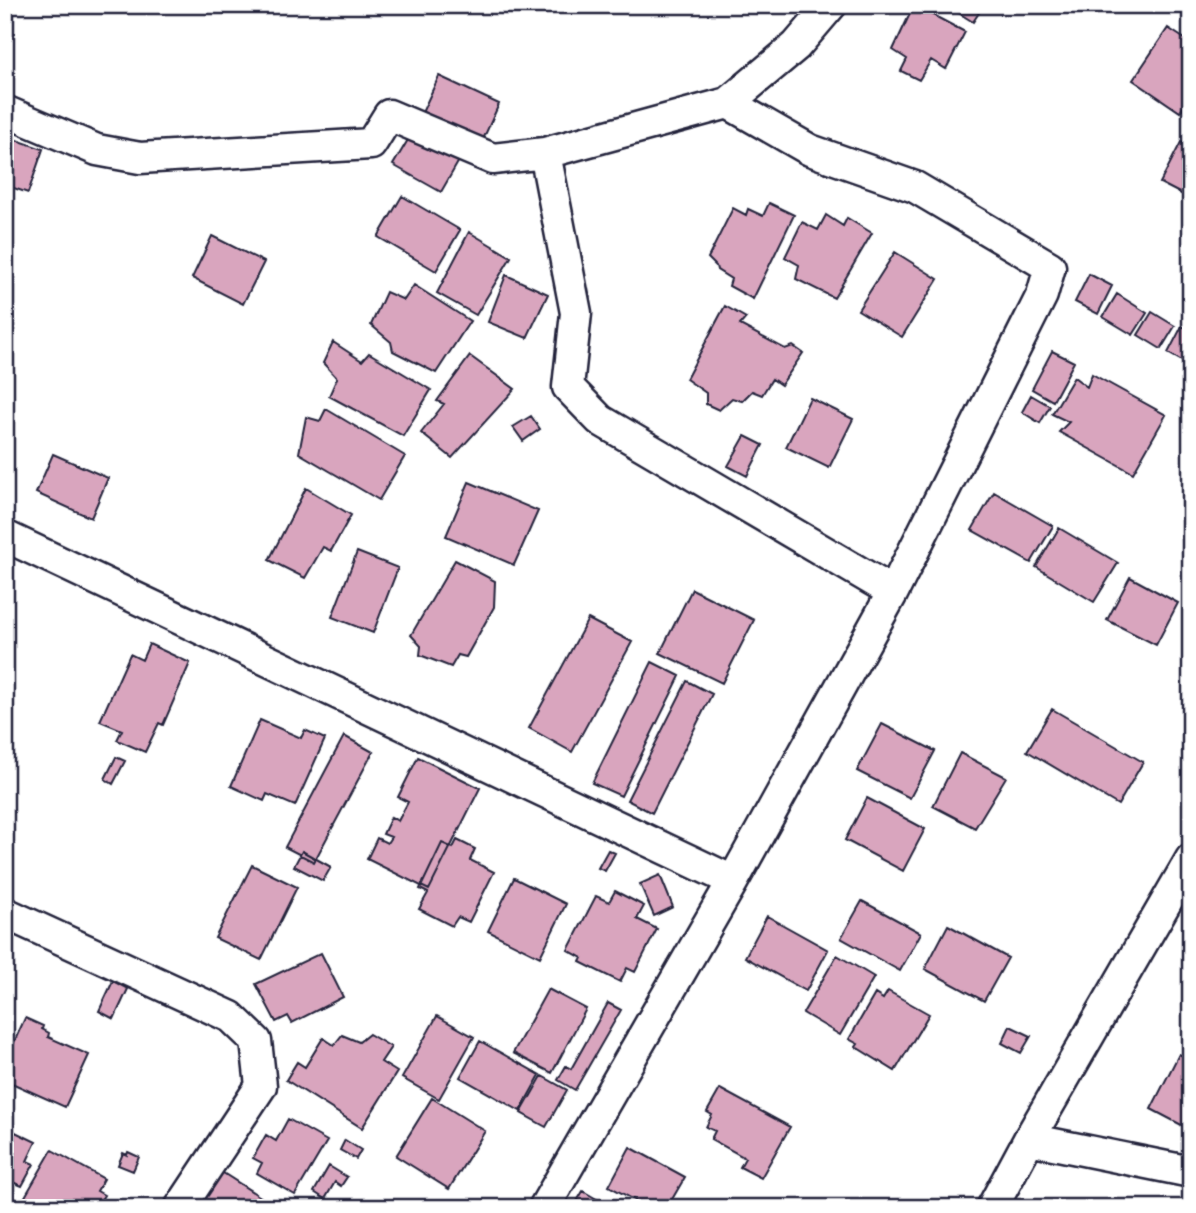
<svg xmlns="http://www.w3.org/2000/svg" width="1196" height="1213" font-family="'Playpen Sans',sans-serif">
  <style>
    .building { fill: #d9a5be; stroke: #22223b; stroke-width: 2 }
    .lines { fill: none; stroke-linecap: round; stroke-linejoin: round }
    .minor-casing { stroke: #22223b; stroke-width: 35 }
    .minor { stroke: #fff; stroke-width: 30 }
  </style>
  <rect width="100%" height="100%" fill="#fff"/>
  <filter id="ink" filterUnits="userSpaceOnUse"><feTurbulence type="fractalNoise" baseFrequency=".0143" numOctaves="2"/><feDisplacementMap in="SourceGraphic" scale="14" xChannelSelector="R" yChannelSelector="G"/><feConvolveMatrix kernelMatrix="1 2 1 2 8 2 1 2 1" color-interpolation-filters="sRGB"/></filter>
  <g filter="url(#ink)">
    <path class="building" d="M914 5 965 32 946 69 931 60 919 80 901 71 907 59 893 50Z
      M946 5H984L973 22Z
      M1168 28 1191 43V95L1180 112 1133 80Z
      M439 76 499 104 481 144 420 117Z
      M412 133 460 159 441 192 393 165Z
      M5 136 43 149 28 193 5 185Z
      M1181 142 1191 147V199L1160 183Z
      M402 196 460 230 436 271 378 237Z
      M769 203 794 215 753 299 729 286 731 279 717 270 716 266 708 258 733 208 746 215 748 209 763 216Z
      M826 215 843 226 847 218 872 233 834 298 796 279 799 265 785 257 802 222 818 230Z
      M469 232 511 257 476 315 437 293Z
      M212 236 264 262 243 304 192 278Z
      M895 252 938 279 902 337 858 310Z
      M1089 274 1112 286 1098 314 1075 302Z
      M506 275 548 294 527 338 488 322Z
      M414 285 470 321 436 373 393 351 391 342 371 325 386 292 404 300Z
      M1117 294 1147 313 1133 335 1103 317Z
      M725 306 746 318 740 325 785 349 793 346 803 353 781 385 772 379 762 395 752 391 742 401 732 398 719 410 706 404V393L686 379Z
      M1152 312 1175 326 1161 349 1138 335Z
      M1182 326 1191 331V366L1168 353Z
      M333 342 362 361 369 353 431 390 403 436 329 396 337 378 323 363Z
      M1052 351 1074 362 1053 401 1032 389Z
      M470 356 515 389 452 458 421 433 444 404 437 401Z
      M1092 374 1166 415 1133 473 1059 432 1069 422 1052 414 1074 377 1087 387Z
      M1031 395 1050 406 1040 423 1022 412Z
      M810 398 853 419 829 468 786 447Z
      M326 409 405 456 379 500 299 453 306 417 320 421Z
      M531 416 540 429 523 441 513 427Z
      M745 436 763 445 747 476 728 466Z
      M53 454 108 478 91 518 36 493Z
      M469 482 538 511 514 565 446 536Z
      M306 488 351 515 331 551 323 547 305 578 269 560Z
      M994 492 1053 526 1031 563 972 530Z
      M1059 528 1118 563 1094 602 1036 567Z
      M357 552 398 568 373 633 332 617Z
      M455 560 495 581 494 607 466 657 458 655 451 667 420 655 421 646 411 635Z
      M1130 577 1178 603 1156 645 1107 620Z
      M692 589 754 620 722 683 660 653Z
      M588 619 632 642 572 752 529 728Z
      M149 644 190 663 163 725 159 723 145 752 117 740 122 730 100 721 130 654 142 660Z
      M652 662 680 676 621 796 592 783Z
      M687 681 712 694 652 813 627 800Z
      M1052 709 1143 762 1118 805 1027 751Z
      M260 720 301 738 305 730 325 739 295 806 267 794 264 801 231 786Z
      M882 724 935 751 910 798 857 771Z
      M344 736 373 752 314 862 285 847Z
      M960 753 1006 777 975 828 933 806Z
      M116 757 125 761 113 784 105 779Z
      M418 757 480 788 429 890 367 859 377 838 387 843 391 837 383 834 391 817 398 821 408 802 398 797Z
      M867 798 925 829 903 871 845 840Z
      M457 840 475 849 470 860 494 872 469 922 458 917 452 926 419 909 428 893 420 889 442 843 453 848Z
      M608 850 615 853 605 871 598 868Z
      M302 851 331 867 323 881 294 866Z
      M252 865 297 887 261 960 215 938Z
      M660 875 673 907 654 916 640 884Z
      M514 878 566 904 540 957 488 931Z
      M615 891 644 906 637 919 657 929 635 972 627 968 620 982 580 962 582 958 568 950 596 896 609 902Z
      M862 901 921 933 900 971 841 938Z
      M767 916 828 950 806 991 745 957Z
      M948 925 1008 958 984 1001 925 969Z
      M321 953 343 997 292 1023 288 1016 276 1022 256 984Z
      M837 955 874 977 840 1035 803 1013Z
      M113 981 128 989 114 1019 99 1011Z
      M548 989 586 1009 552 1073 513 1053Z
      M888 991 929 1014 895 1071 856 1047 858 1044 849 1039 875 994 883 999Z
      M608 1003 621 1010 575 1090 558 1080 566 1066 571 1069Z
      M437 1016 474 1037 439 1099 402 1078Z
      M25 1018 43 1026 42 1029 49 1033 48 1037 89 1055 65 1107 5 1080V1062Z
      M1010 1026 1031 1036 1021 1053 1002 1043Z
      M369 1034 391 1047 381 1062 397 1072 362 1128 286 1080 297 1062 305 1067 323 1038 334 1045 342 1035 359 1042Z
      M480 1041 540 1075 520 1111 460 1077Z
      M1179 1054 1191 1060V1130L1151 1109Z
      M542 1076 567 1090 546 1127 521 1113Z
      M720 1089 790 1127 761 1178 740 1167 745 1158 711 1139 715 1131 706 1127 712 1115 707 1112Z
      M432 1098 485 1131 449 1189 396 1156Z
      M288 1119 327 1141 295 1195 257 1173 262 1163 253 1158 266 1135 276 1141Z
      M5 1127 36 1142 27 1161 34 1164 22 1186 5 1179Z
      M345 1140 361 1150 356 1159 340 1150Z
      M630 1147 685 1177 667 1208H633L636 1201 609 1186Z
      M52 1150 104 1179 97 1191 104 1195 96 1208 19 1207Z
      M128 1152 139 1157 133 1171 118 1165 123 1153 127 1155Z
      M329 1166 347 1177 341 1186 335 1182 325 1199 314 1192Z
      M220 1171 273 1205 271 1208 198 1207Z
      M583 1191 600 1201 596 1208H584L576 1203Z"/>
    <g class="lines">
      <g class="minor-casing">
        <path id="minor" d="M5 111 97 150 140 158 371 144 389 115 493 159 545 153 728 103 796 46 831 5
          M545 153 576 313 568 387 600 420 893 592
          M5 536 733 881
          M5 913 231 1017 256 1041 261 1086 180 1208
          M1029 1139 1191 1172
          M544 1208 733 881 893 592 1042 295 1050 267 915 187 810 150 728 103
          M992 1208 1029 1139 1191 859"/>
      </g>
      <use href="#minor" class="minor"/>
    </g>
  </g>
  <rect width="1196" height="1213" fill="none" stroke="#fff" stroke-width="28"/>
  <rect x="14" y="14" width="1168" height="1185" fill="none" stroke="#22223b" stroke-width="2.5" filter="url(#ink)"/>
</svg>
